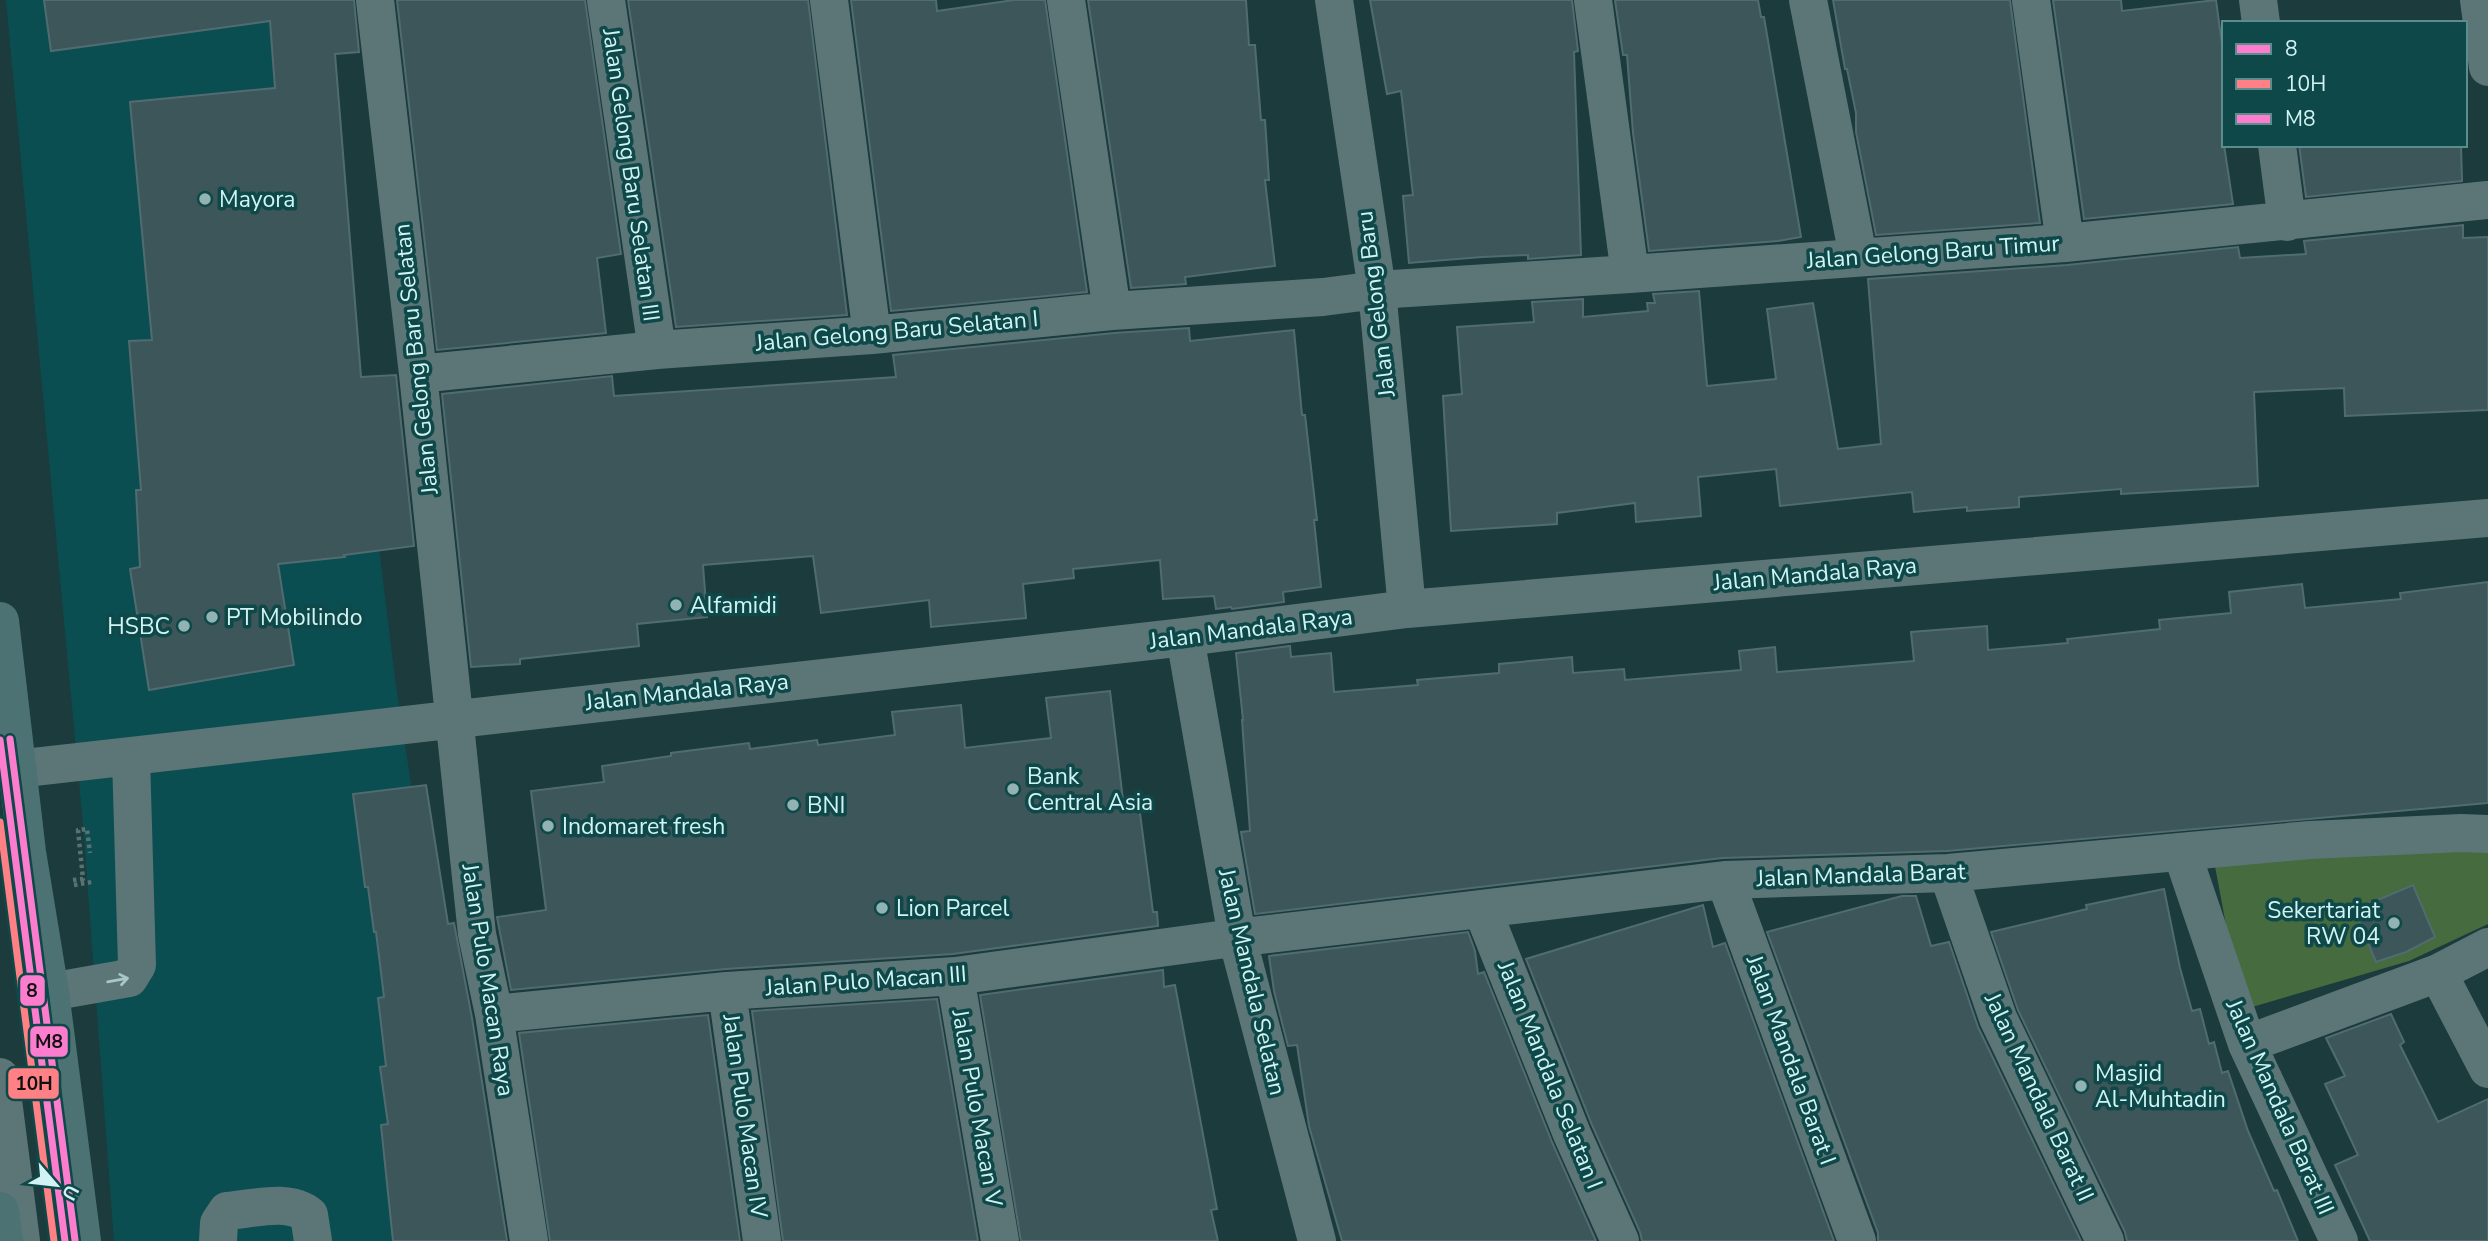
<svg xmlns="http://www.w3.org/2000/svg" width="2488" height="1241" font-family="'Nunito Sans',sans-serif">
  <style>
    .built { fill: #0b4e51 }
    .green { fill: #456b3e }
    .building { fill: #3c565a; stroke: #516c70; stroke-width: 2 }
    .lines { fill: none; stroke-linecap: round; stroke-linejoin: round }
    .path { stroke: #587171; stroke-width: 4.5; stroke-dasharray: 3.5 3.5; stroke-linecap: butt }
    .minor { stroke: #5c7677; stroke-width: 38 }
    .major { stroke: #4d7273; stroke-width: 38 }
    .bus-1-casing { stroke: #0e4849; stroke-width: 12 }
    .bus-2-casing { stroke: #0e4849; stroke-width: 12 }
    .bus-3-casing { stroke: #0e4849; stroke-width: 12 }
    .bus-1 { stroke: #fc7cce; stroke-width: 7 }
    .bus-2 { stroke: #ff8085; stroke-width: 7 }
    .bus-3 { stroke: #fc7cce; stroke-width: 7 }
    .oneway { stroke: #a8c7c8 }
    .poi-dot { fill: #91b3b4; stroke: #0e4849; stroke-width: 2.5 }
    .labels { text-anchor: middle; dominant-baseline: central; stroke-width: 7; stroke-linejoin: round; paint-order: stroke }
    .street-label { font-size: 23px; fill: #d1f3f4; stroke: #0e4849 }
    .poi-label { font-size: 23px; fill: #d1f3f4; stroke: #0e4849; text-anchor: start }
    .line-badge { stroke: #0e4849; stroke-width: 2.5 }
    .pale-badge-label { font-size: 19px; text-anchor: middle; font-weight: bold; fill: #111 }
  </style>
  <rect width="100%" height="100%" fill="#1b3b3c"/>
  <path class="built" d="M6 0H312L395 679 481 1241H114L83 824Z"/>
  <path class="green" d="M2488 830V924L2409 961 2242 1010 2214 861Z"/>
  <path class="building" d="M44 0H354L359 52 335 54 361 377 396 375 414 546 344 555 345 557 278 564 294 665 149 690 130 569 140 567 136 490H141L129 341 152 340 130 102 275 88 270 21 51 51Z
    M397 0H585L621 254 597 258 606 333 437 350Z
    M628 0H808L847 315 676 327Z
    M851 0H936L937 11 1014 0H1045L1087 292 891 311Z
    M1088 0H1246L1249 45H1255L1261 120H1265L1269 180H1265L1275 266 1185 277 1186 284 1131 288Z
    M1370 0H1572L1578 51 1574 52 1581 255 1528 259V255L1482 257 1409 263 1403 196 1413 195 1401 91 1387 94Z
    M1615 0H1758L1761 17H1764L1801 237 1778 241 1649 251 1633 133 1627 55H1623Z
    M1833 0H2010L2040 223 1876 235 1856 132V113L1847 69H1845Z
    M2053 0H2121L2122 11 2216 0 2224 59V145L2233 204 2084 219Z
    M2299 145H2461L2462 181 2306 197Z
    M2463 225V238L2488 237V410L2345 416 2344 388 2254 392 2258 486 2121 494V489L2019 497V507L1967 511V507L1914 512 1912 492 1780 506 1776 469 1698 477 1701 516 1636 522 1635 503 1557 513V524L1451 531 1443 396 1462 394 1457 327 1534 322 1532 302 1583 299V317L1648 311 1647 303H1655L1653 294 1699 291 1707 386 1776 379 1767 309 1813 303 1838 449 1881 444 1868 279 2067 265 2238 247 2240 258 2306 254 2304 241Z
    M1189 328 1190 341 1294 330 1302 415H1305L1317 520H1314L1321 587 1283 592 1284 602 1232 609 1231 607 1216 609 1214 596 1163 599 1160 560 1073 569 1074 578 1023 584 1026 618 931 627 929 600 821 613 813 556 703 565 707 617 637 624 639 646 520 659V664L471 667 442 394 612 376 614 396 896 377 893 355 1114 333Z
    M2488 582V803L1947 851 1722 858 1255 914 1241 832 1250 831 1242 720H1243L1236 653 1290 646 1291 657 1331 653 1334 692 1418 685 1417 680 1499 673V664L1572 657 1573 673 1624 669 1625 680 1741 670 1739 651 1775 647 1777 672 1914 661 1911 632 1987 626 1988 650 2068 643 2067 639 2160 629 2159 620 2231 613 2229 592 2302 584 2305 608 2401 599 2400 593Z
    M1110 691 1123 800 1138 798 1153 912H1157L1158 926 953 954 726 969 511 990 497 917 546 910 531 791 604 782 602 766 671 756V753L749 743 750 749 817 740 818 745 895 735 892 712 961 705 965 748 1051 738 1046 698Z
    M426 785 448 924 454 923 472 1018 507 1241H393L381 1125 388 1124 380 1067 386 1066 378 998 384 997 376 932H374L368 887H365L353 794Z
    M2413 885 2435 937 2406 952 2376 962 2354 910Z
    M2164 889 2180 968 2192 1011 2200 1009 2209 1044 2214 1042 2222 1073 2228 1071 2248 1131 2274 1191 2277 1190 2298 1241H2127L2125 1232 2018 1010 1991 932 2087 909 2086 905Z
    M1902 896H1916L1931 946 1949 942 1978 1027 2081 1241H1878V1233L1767 932Z
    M1703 905 1713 947 1725 943 1834 1241H1642L1640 1232 1592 1125 1526 959Z
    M1468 932 1475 951 1478 974 1484 972 1552 1142 1596 1241H1342L1309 1126 1297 1045 1288 1046 1274 991 1269 956Z
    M1163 970 1164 987 1175 985 1217 1209 1211 1210 1218 1241H1021L980 995Z
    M937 999 978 1241H783L752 1011Z
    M2391 1014 2404 1042 2400 1045 2438 1122 2488 1099V1241H2370L2335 1165 2358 1155 2325 1084 2345 1076 2326 1038Z
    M708 1015 740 1241H550L519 1033Z"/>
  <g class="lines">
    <path class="path" d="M73 880 83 879 78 830 87 829 90 853
      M74 885 92 882"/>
    <path class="minor" d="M375 0 418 374 477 934 494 1014 529 1241
      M606 0 657 350
      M829 0 872 335
      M1066 0 1112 311
      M1334 0 1377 290 1407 609
      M1593 0 1630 274
      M1808 0 1858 256
      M2031 0 2065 243
      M2258 0 2261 23
      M2479 0 2488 67
      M2277 145 2287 222
      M418 374 657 350 872 335 1112 311 1323 297 1377 290 1630 274 2065 243 2488 200
      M1185 637 1237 937 1317 1241
      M16 769 1185 637 1407 609 2488 518
      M2182 853 2247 1044 2339 1241
      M1948 873 1998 1018 2105 1241
      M1725 880 1857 1241
      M1482 909 1572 1134 1620 1241
      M2438 973 2488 1069
      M955 976 1000 1241
      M727 991 762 1241
      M50 992 129 978 137 965 131 757
      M494 1014 727 991 955 976 1226 939 1725 880 1948 873 2310 840 2461 833 2488 834
      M2247 1044 2438 973 2488 947
      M0 1077 21 1241
      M218 1241 219 1223 227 1211C253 1209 288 1198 309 1215L313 1241"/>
    <path class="major" d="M0 621 27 852 50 992 82 1241
      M0 1211 4 1241"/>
    <g class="bus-1-casing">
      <path id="bus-1" d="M0 740 65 1241"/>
    </g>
    <g class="bus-2-casing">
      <path id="bus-2" d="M0 822 54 1241"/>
    </g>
    <g class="bus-3-casing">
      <path id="bus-3" d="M10 739 75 1240"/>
    </g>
    <use href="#bus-1" class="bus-1"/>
    <use href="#bus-2" class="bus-2"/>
    <use href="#bus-3" class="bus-3"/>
  </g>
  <defs><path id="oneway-shaft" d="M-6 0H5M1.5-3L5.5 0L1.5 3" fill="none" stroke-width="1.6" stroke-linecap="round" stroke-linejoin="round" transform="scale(1.75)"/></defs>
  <use class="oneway" href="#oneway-shaft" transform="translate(118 980) rotate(-10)"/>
  <g class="poi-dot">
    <circle cx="205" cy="199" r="7"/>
    <circle cx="676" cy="605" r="7"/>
    <circle cx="212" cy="617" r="7"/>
    <circle cx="184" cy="626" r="7"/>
    <circle cx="1013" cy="789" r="7"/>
    <circle cx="793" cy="805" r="7"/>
    <circle cx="548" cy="826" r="7"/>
    <circle cx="882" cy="908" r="7"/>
    <circle cx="2394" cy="923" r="7"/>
    <circle cx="2081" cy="1086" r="7"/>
  </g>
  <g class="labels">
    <g class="street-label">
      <text transform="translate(631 175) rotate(82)">Jalan Gelong Baru Selatan III</text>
      <text transform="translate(1933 252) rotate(-4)">Jalan Gelong Baru Timur</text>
      <text transform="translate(1376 304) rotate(-97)">Jalan Gelong Baru</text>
      <text transform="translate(897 331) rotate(-5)">Jalan Gelong Baru Selatan I</text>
      <text transform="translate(416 359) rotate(-96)">Jalan Gelong Baru Selatan</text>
      <text transform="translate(1815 574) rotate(-5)">Jalan Mandala Raya</text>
      <text transform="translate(1251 629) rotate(-7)">Jalan Mandala Raya</text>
      <text transform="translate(687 692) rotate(-6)">Jalan Mandala Raya</text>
      <text transform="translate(1861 875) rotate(-2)">Jalan Mandala Barat</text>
      <text transform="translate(488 980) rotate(81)">Jalan Pulo Macan Raya</text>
      <text transform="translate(866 981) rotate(-4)">Jalan Pulo Macan III</text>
      <text transform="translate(1252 982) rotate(77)">Jalan Mandala Selatan</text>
      <text transform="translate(1791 1060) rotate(70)">Jalan Mandala Barat I</text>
      <text transform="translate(1550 1075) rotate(68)">Jalan Mandala Selatan I</text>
      <text transform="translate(2039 1097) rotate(65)">Jalan Mandala Barat II</text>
      <text transform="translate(2280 1107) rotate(66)">Jalan Mandala Barat III</text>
      <text transform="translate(977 1108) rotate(80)">Jalan Pulo Macan V</text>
      <text transform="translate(745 1116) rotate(82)">Jalan Pulo Macan IV</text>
    </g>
    <g class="poi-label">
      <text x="219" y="199">Mayora</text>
      <text x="690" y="605">Alfamidi</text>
      <text x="226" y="617">PT Mobilindo</text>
      <text x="170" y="626" text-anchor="end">HSBC</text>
      <text x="1027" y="776">Bank<tspan x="1027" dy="26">Central Asia</tspan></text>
      <text x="807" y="805">BNI</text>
      <text x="562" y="826">Indomaret fresh</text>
      <text x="896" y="908">Lion Parcel</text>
      <text x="2380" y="910" text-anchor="end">Sekertariat<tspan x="2380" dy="26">RW 04</tspan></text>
      <text x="2095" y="1073">Masjid<tspan x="2095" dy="26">Al-Muhtadin</tspan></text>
    </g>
  </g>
  <g class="line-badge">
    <rect x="19" y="974" width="27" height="33" rx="7" fill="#fc7cce"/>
    <rect x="29" y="1025" width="40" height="33" rx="7" fill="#fc7cce"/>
    <rect x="7" y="1067" width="53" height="33" rx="7" fill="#ff8085"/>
  </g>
  <g class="pale-badge-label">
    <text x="32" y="997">8</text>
    <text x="49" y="1048">M8</text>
    <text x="34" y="1090">10H</text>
  </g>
  <rect x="2222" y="21" width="245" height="126" fill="#0e4849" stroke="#5c8c8d" stroke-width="2"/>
  <rect x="2236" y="44" width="35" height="10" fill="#fc7cce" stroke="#5c8c8d" stroke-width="2"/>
  <text x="2285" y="56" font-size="21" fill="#d1f3f4">8</text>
  <rect x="2236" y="79" width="35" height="10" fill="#ff8085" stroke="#5c8c8d" stroke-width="2"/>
  <text x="2285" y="91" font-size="21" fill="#d1f3f4">10H</text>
  <rect x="2236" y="114" width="35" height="10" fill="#fc7cce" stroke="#5c8c8d" stroke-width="2"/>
  <text x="2285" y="126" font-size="21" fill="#d1f3f4">M8</text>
  <g transform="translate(56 1185) rotate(118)" stroke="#0e4849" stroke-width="5" paint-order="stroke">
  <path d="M0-5L12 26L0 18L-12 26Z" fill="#d1f3f4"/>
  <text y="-10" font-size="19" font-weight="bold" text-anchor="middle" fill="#d1f3f4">U</text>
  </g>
</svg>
